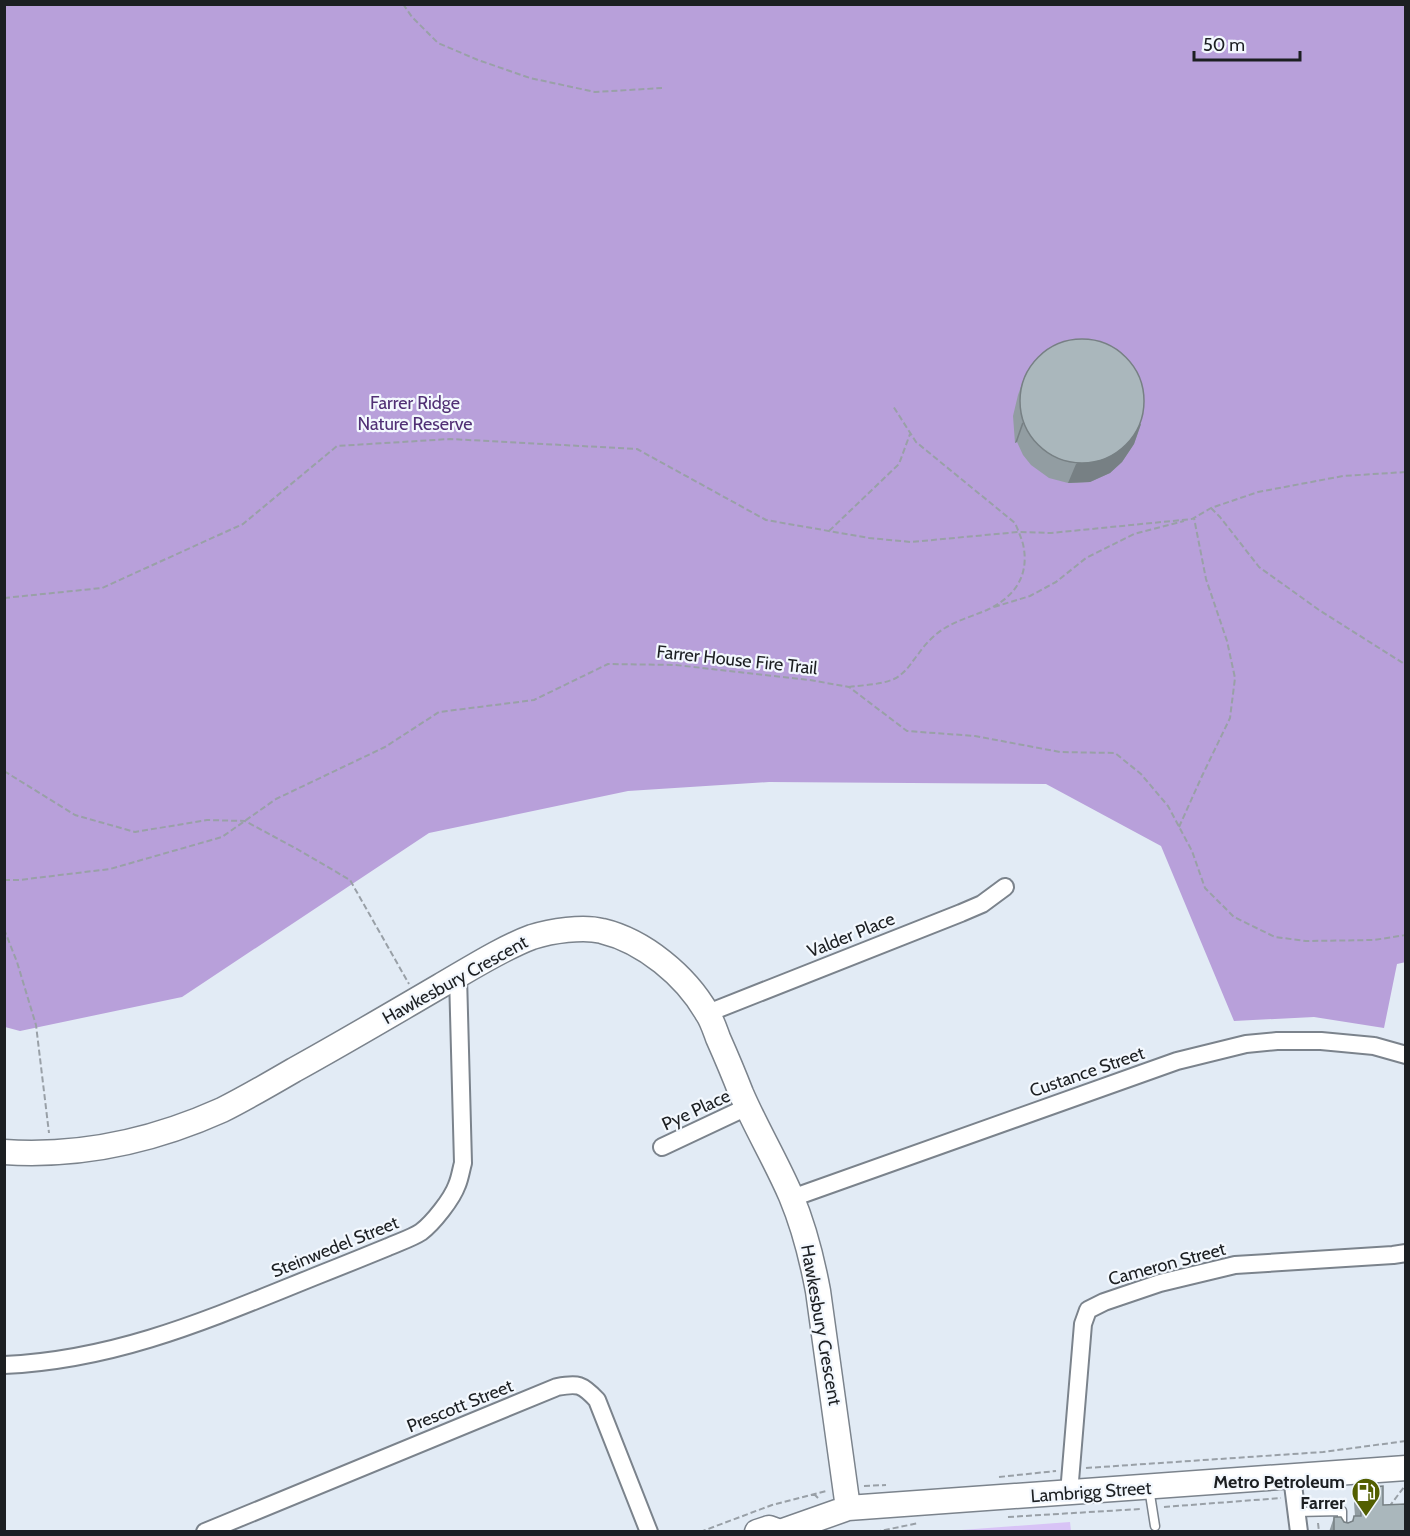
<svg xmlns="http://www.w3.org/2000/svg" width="1410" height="1536" font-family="Cabin,sans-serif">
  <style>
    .green { fill: #d8c3f6 }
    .forest { fill: #b8a0da }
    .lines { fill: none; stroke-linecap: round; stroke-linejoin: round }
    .lane-casing { stroke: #7b838c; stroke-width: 11 }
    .street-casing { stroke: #7b838c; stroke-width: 20 }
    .secondary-casing { stroke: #7b838c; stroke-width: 27 }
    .path { stroke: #99a0a7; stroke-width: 2; stroke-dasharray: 6 3; stroke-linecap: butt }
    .lane { stroke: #fff; stroke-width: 8 }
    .street { stroke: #fff; stroke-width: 16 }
    .secondary { stroke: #fff; stroke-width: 24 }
    .wall { fill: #929da2 }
    .shaded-wall { fill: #778084 }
    .building { fill: #aab7bc; stroke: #778084; stroke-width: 1.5 }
    .labels { text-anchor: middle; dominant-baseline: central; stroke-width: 4.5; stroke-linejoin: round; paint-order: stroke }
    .park-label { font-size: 18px; fill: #513075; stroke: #f3f8fe }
    .street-label { font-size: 18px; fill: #1c1f22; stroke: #f3f8fe }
    .poi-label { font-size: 18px; font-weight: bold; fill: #1c1f22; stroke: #f3f8fe; text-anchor: end }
  </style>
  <rect width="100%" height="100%" fill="#e2ebf5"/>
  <path class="green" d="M1070 1522 1071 1531H948Z"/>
  <path class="forest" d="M5 5H1405L1406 962 1397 964 1384 1028 1314 1017 1234 1021 1161 846 1046 784 769 782 628 791 429 833 182 997 20 1031 5 1027Z"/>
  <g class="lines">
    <g class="lane-casing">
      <path id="lane" d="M1149 1488 1155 1526
        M1296 1512 1342 1511V1532"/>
    </g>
    <g class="street-casing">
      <path id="street" d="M708 1013 961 913 982 904 1005 887
        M662 1147 747 1107
        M792 1198 1177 1061 1246 1044 1277 1041H1321L1374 1046 1406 1055
        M4 1365C120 1360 216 1316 321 1274 344 1265 366 1256 388 1247 399 1242 412 1238 421 1232 433 1223 452 1199 457 1185 460 1178 461 1170 463 1163L458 976
        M1292 1477 1299 1532
        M1069 1493 1083 1324 1088 1310 1104 1302 1160 1283 1235 1265 1393 1255 1406 1253
        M205 1532 557 1387C578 1383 582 1384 597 1400L649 1532"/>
    </g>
    <g class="secondary-casing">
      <path id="secondary" d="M4 1152C80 1157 153 1141 222 1110 246 1098 270 1084 294 1070 343 1043 392 1014 440 986 468 970 502 948 532 937 551 931 583 926 602 931 644 941 686 976 707 1013 712 1020 715 1030 718 1038 726 1056 734 1075 741 1093 756 1128 776 1161 791 1196 804 1227 812 1259 818 1291L848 1508
        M757 1532 769 1528 780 1532
        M780 1532 848 1508 1406 1468"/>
    </g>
    <path class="path" d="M403 4 412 17 438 43 478 60 530 78 595 92 662 88
      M1211 508 1220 517 1259 567 1319 610 1406 665
      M829 531 899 464 910 434
      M4 598 102 588 243 524 337 446 450 439 637 449 766 520 869 538 911 542 1018 532 1051 533 1192 519 1211 508 1258 492 1343 476 1406 472
      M994 607 1030 596 1056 582 1086 558 1134 534 1184 521
      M849 687C863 685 880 685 894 679 906 673 911 663 919 653 925 644 936 633 945 628 958 620 973 616 987 610 1015 597 1030 575 1023 544 1021 537 1018 530 1015 523L916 442 893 406
      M4 771 75 815 135 832 207 820 245 821 297 849 350 880 409 984
      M1179 827 1202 776 1230 718 1235 678 1227 641 1206 579 1194 518
      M4 880H19L110 869 222 837 276 799 385 747 439 712 534 700 608 664 676 665 810 680 849 687 907 731 975 736 1060 752 1115 753 1141 774 1168 806 1192 851 1205 888 1234 917 1275 937 1306 941 1374 940 1406 935
      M4 929 17 962 36 1025 49 1133
      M1086 1468 1323 1452 1406 1441
      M999 1477 1056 1471
      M864 1486 886 1485
      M814 1494 818 1498
      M1164 1507 1281 1498
      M1389 1507 1404 1487
      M1008 1517 1140 1509
      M1318 1523 1319 1532
      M700 1532 772 1505 826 1491
      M875 1532 919 1523"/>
    <use href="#lane" class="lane"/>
    <use href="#street" class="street"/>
    <use href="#secondary" class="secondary"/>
  </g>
  <path class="wall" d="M1025 375 1141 424 1134 444 1122 462 1110 473 1090 482 1068 483 1049 478 1031 465 1023 455 1017 442 1015 443 1013 416 1018 395Z
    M1360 1488 1383 1505 1406 1532H1329L1334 1517 1348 1523 1352 1521 1354 1516H1355L1354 1503Z"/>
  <path class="shaded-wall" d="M1024 422 1017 442 1015 443 1022 423Z
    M1141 424 1134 444 1122 462 1110 473 1090 482 1068 483 1076 464Z"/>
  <path class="building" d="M1020 401a62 62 0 1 1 124 0a62 62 0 1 1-124 0Z
    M1383 1486V1505L1406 1504V1532H1334V1517H1341L1344 1522 1348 1523 1353 1521 1354 1516H1361L1360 1488Z"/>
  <defs>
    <g id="fuel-pin" transform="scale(1.5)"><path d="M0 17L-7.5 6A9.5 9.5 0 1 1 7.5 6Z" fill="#535f00" stroke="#f3f8fe"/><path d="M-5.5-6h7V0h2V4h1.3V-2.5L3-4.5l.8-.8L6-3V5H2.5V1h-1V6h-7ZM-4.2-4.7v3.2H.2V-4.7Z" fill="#fff"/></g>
  </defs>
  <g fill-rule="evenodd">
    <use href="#fuel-pin" x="1366" y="1492"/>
  </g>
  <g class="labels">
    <g class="park-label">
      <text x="415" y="403">Farrer Ridge<tspan x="415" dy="21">Nature Reserve</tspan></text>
    </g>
    <g class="street-label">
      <text transform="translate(737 660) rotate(6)">Farrer House Fire Trail</text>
      <text transform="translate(851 935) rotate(-22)">Valder Place</text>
      <text transform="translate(455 980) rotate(-29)">Hawkesbury Crescent</text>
      <text transform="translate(1087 1072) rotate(-19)">Custance Street</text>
      <text transform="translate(696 1110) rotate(-25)">Pye Place</text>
      <text transform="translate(335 1247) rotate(-22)">Steinwedel Street</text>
      <text transform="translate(1167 1264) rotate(-15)">Cameron Street</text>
      <text transform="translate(821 1325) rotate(80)">Hawkesbury Crescent</text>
      <text transform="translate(460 1406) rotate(-22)">Prescott Street</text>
      <text transform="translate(1091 1492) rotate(-4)">Lambrigg Street</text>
    </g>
    <g class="poi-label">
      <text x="1345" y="1482">Metro Petroleum<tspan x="1345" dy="21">Farrer</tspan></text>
    </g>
  </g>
  <rect width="1410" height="1536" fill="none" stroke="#1c1f22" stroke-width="12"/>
  <path d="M1194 51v9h106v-9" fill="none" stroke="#1c1f22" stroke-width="3"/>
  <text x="1203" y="51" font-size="18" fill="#1c1f22" stroke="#f3f8fe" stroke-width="4.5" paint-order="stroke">50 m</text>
</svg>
